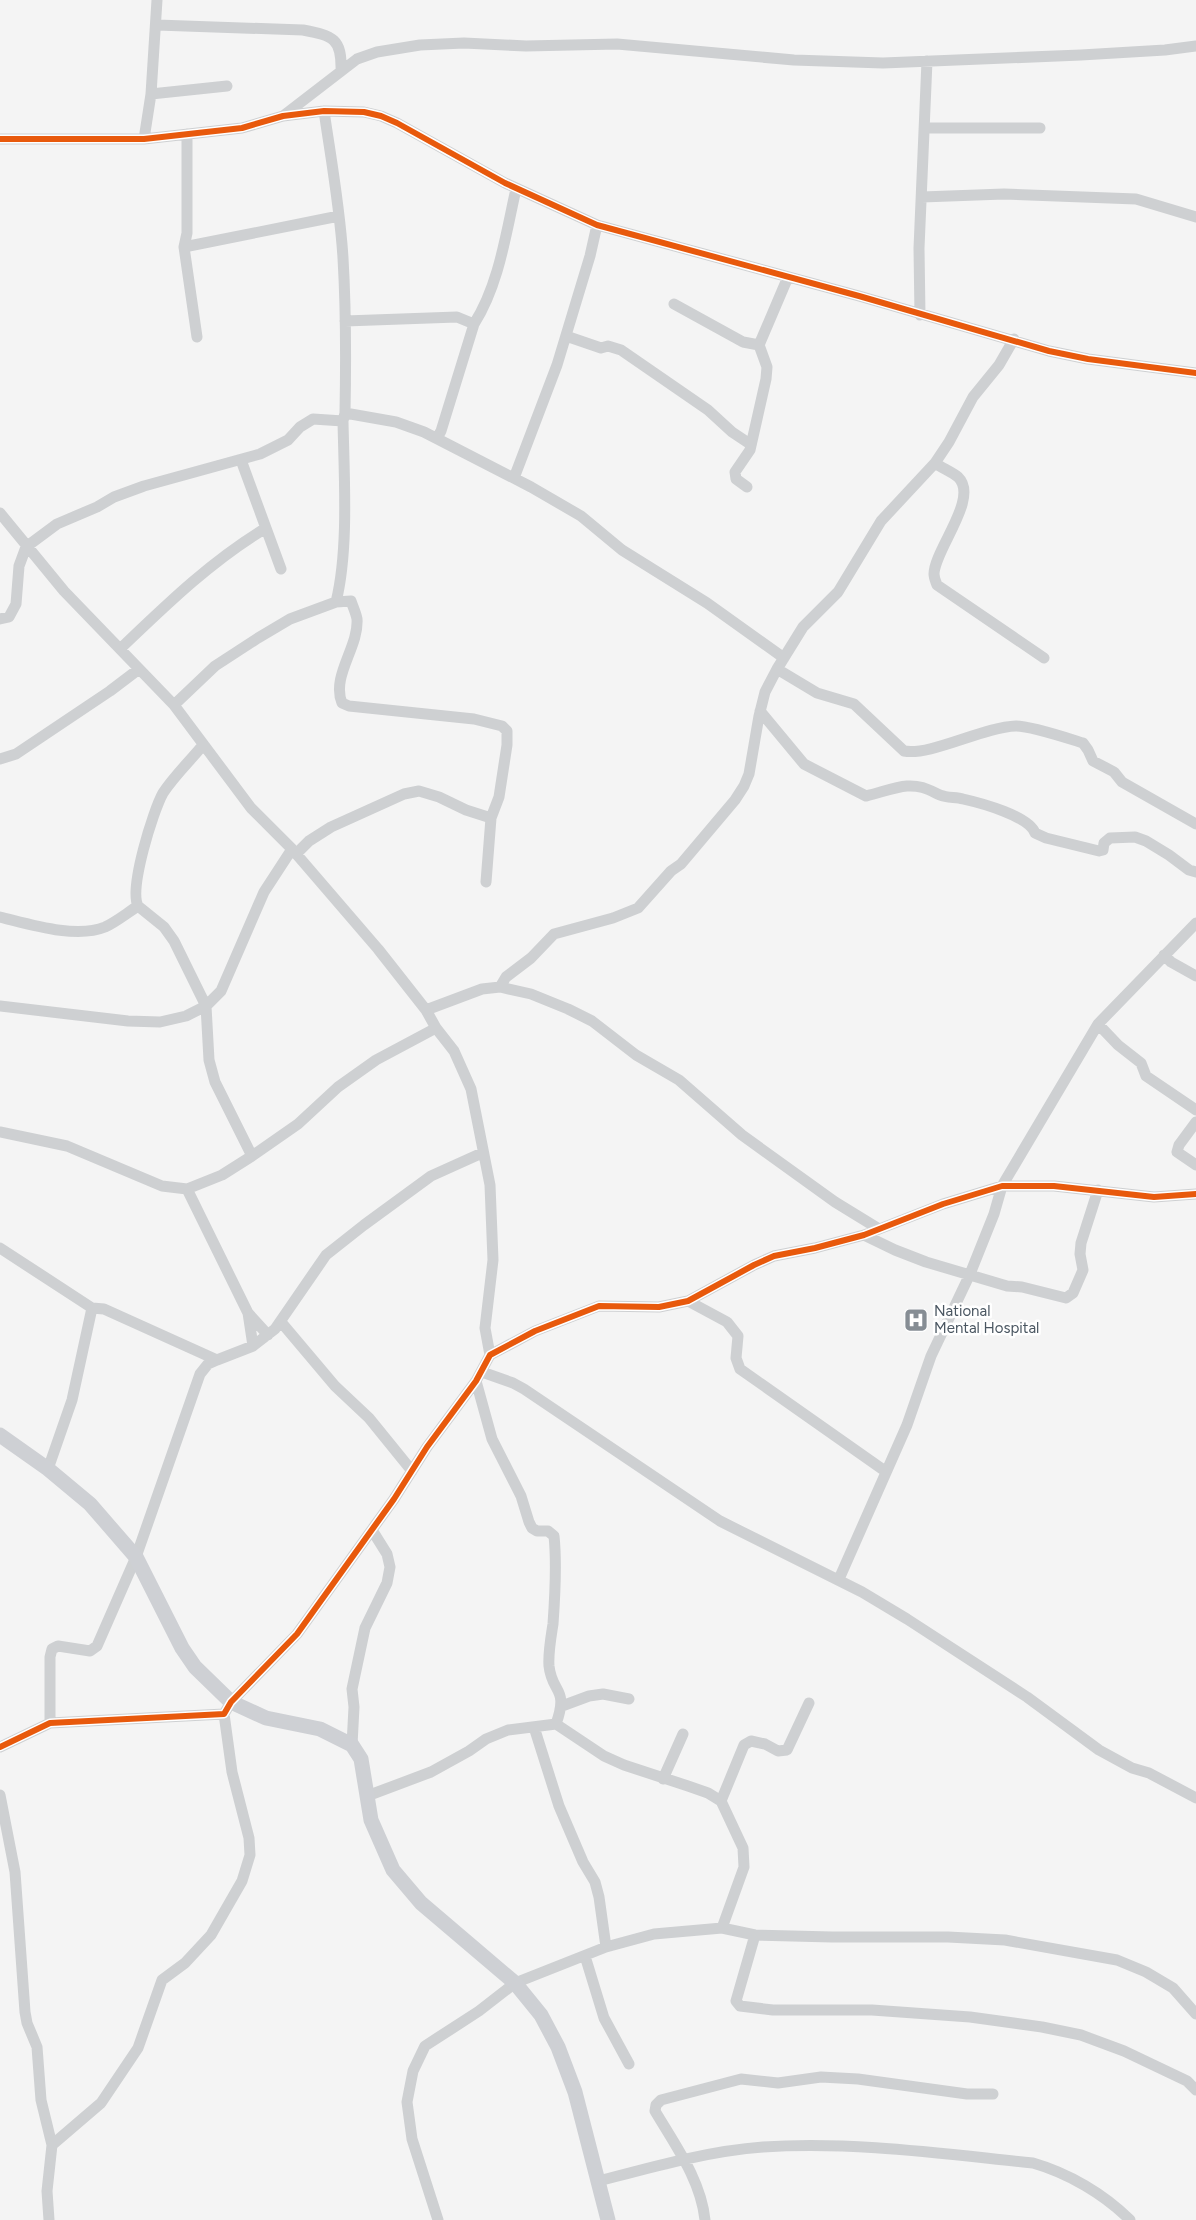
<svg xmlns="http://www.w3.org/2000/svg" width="1196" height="2220" font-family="Figtree,sans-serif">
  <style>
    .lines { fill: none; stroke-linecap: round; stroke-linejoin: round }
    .street { stroke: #ced0d2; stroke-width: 11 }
    .secondary { stroke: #ced0d4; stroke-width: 15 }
    .cycleway-casing { stroke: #fff; stroke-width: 9 }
    .cycleway { stroke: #e8590c; stroke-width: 6 }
    .labels { text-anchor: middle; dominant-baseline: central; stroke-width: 5; stroke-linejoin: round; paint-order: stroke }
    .poi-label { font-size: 15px; fill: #4a5661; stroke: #fff; text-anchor: start }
  </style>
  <rect width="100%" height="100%" fill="#f4f4f4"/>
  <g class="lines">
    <path class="street" d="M157 25 303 30C333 36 342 38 341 71
      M151 94 227 86
      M283 116 357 59 377 52 420 45 464 43 526 46 617 44 794 60 883 63 1081 55 1165 50 1196 46
      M924 128H1040
      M187 134V233L184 247 197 337
      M0 139H144L242 128 283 116 324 111 364 112 381 116 397 123 505 183 597 225 859 296 1049 351 1088 359 1196 373
      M144 139 151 94 157 0
      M922 197 1004 194 1136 199 1196 217
      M184 247 339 216
      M674 304 743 342 759 345
      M920 315 919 248 927 61
      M345 321 457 317 474 324
      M566 336 601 348 608 346 621 350 708 410 732 432 750 444
      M345 413 396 422 424 432 531 487 581 516 622 550 707 603 784 658
      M437 438 441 431 474 324C499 285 506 233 516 189
      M241 460 281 569
      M935 463C942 468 952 472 958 477 980 498 934 550 934 574 934 578 936 582 937 585L1044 658
      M514 478 557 365 590 256 597 225
      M747 487 736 479 735 472 750 450 766 379 767 367 759 345 788 277
      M0 513 64 591 174 705 251 808 292 849 378 949 426 1010 436 1028 454 1051 471 1089 490 1185 493 1260 485 1328 490 1355
      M336 602 351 601C353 607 356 613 357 619 359 647 331 676 342 703L349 706 474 719 502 726 507 731V745L499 797 491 818 486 882
      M0 619 9 617 16 604 19 566 26 547 57 524 97 507 114 497 144 486 260 454 288 440 300 427 313 419 343 421
      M120 649C166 605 211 561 266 528
      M777 669 817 693 854 704 904 751C931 756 983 727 1016 726 1031 726 1067 738 1083 743L1088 750 1093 761 1114 772 1122 782 1196 824
      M174 705 215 666 258 638 290 619 336 602C349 549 344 476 343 421L345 413C346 362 346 309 343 258 340 208 331 159 324 111
      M760 711 804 764 866 796C880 793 894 787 907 786 921 785 929 790 940 795 947 798 956 797 963 799 981 803 1029 816 1035 833L1046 838 1099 851 1103 850 1104 843 1110 838 1135 837 1146 841 1169 855 1189 870 1196 872
      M203 745C190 761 174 776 163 793 153 811 129 888 138 906L164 927 174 941 206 1006 209 1060 215 1082 252 1156
      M0 759 16 754 110 691 139 669
      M296 854 309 841 331 827 404 794 419 791 439 797 466 810 491 818
      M0 917C29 924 76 939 105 927 116 922 127 913 138 906
      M1164 955 1171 962 1196 976
      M500 987 506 977 531 958 554 934 613 918 638 908 671 871 681 864 735 800 744 786 749 774 759 716 765 692 777 669 803 627 838 592 881 521 935 463 949 442 973 397 999 365 1014 339
      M0 1006 128 1021 160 1022 186 1016 206 1006 221 991 264 892 292 849
      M426 1010 482 989 500 987 531 994 568 1009 592 1021 636 1055 679 1080 742 1135 835 1202 879 1229
      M1098 1024 1118 1045 1141 1063 1146 1076 1196 1110
      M1196 1122 1179 1145 1177 1152 1196 1165
      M0 1132 67 1146 162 1186 187 1189 222 1175 252 1156 298 1124 338 1087 376 1060 436 1028
      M187 1189 248 1313 268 1335
      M864 1235 895 1250 926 1262 1007 1286 1022 1287 1066 1298 1073 1293 1083 1270 1080 1254 1081 1243 1098 1190
      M0 1248 92 1308 104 1309 217 1360 253 1346 275 1329 326 1255 364 1225 431 1176 482 1153
      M688 1301 727 1322 738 1336 736 1358 740 1369 885 1471
      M248 1313 253 1346
      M281 1322 335 1386 369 1418 412 1471
      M482 1372 513 1383 524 1389 720 1521 862 1592 907 1619 1027 1697 1099 1750 1132 1768 1149 1773 1196 1798
      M476 1381 492 1439 521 1496 529 1522 532 1528 537 1531H548L554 1536C557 1564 555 1596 553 1624 551 1637 548 1653 549 1666 552 1694 569 1687 556 1724
      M48 1469 72 1400 92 1308
      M839 1579 907 1425 931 1356 970 1274 994 1214 1002 1186 1098 1024 1196 923
      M562 1706 589 1696 603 1694 629 1699
      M50 1723V1657L52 1649 58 1646 90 1651 97 1646 136 1557 200 1374 208 1364 217 1360
      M534 1727 559 1806 583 1862 595 1882 599 1897 606 1947
      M352 1745 354 1707 352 1689 365 1628 387 1583 390 1567 387 1554 372 1530
      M0 1747 50 1723 224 1714 231 1702 297 1634 394 1499 427 1447 476 1381 490 1355 535 1331 599 1306 659 1307 688 1301 754 1265 774 1256 815 1248 864 1235 943 1204 1002 1186H1054L1154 1197 1196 1194
      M663 1779 683 1734
      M0 1795 15 1872 25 2012 27 2023 37 2047 41 2100 52 2145 47 2191 49 2220
      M367 1796 431 1772 469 1751 486 1739 508 1730 556 1724 604 1756 624 1765 688 1786 708 1793 721 1801 743 1848 744 1867 722 1928
      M721 1801 744 1745 751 1741 765 1744 778 1751 787 1750 809 1703
      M755 1935 736 2001 740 2006 773 2010H872L970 2017 1042 2027 1081 2035 1124 2051 1187 2081 1196 2090
      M585 1956 604 2018 629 2064
      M52 2145 101 2103 138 2048 162 1980 185 1963 211 1935 242 1881 250 1855 249 1838 232 1772 224 1714
      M599 2181C652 2167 708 2151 763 2147 853 2141 944 2154 1033 2163 1068 2173 1104 2194 1130 2220
      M438 2220 412 2139 407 2102 413 2071 425 2046 479 2011 515 1983 606 1947 654 1934 722 1928 755 1935 832 1937H948L1005 1940 1117 1960 1146 1972 1173 1988 1196 2014
      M705 2220C701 2180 675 2145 655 2111L656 2105 661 2100 741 2079 778 2083 821 2077 858 2079 967 2094H993"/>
    <path class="secondary" d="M0 1435 48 1469 90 1504 136 1557 182 1648 195 1667 231 1702 266 1718 320 1729 352 1745 361 1759 371 1820 393 1870 421 1903 515 1983 541 2015 558 2047 575 2092 608 2220"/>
    <g class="cycleway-casing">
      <path id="cycleway" d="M0 139H144L242 128 283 116 324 111 364 112 381 116 397 123 505 183 597 225 859 296 1049 351 1088 359 1196 373
        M0 1747 50 1723 224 1714 231 1702 297 1634 394 1499 427 1447 476 1381 490 1355 535 1331 599 1306 659 1307 688 1301 754 1265 774 1256 815 1248 864 1235 943 1204 1002 1186H1054L1154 1197 1196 1194"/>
    </g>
    <use href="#cycleway" class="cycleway"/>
  </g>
  <defs>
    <g id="hospital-square" transform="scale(1.25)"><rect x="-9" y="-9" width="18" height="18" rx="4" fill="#868d94" stroke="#fff"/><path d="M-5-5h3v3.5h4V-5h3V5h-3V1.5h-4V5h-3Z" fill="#fff"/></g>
  </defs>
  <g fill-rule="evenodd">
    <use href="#hospital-square" x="916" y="1320"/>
  </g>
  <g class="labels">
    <g class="poi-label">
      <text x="934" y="1311">National<tspan x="934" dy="17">Mental Hospital</tspan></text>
    </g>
  </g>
</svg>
